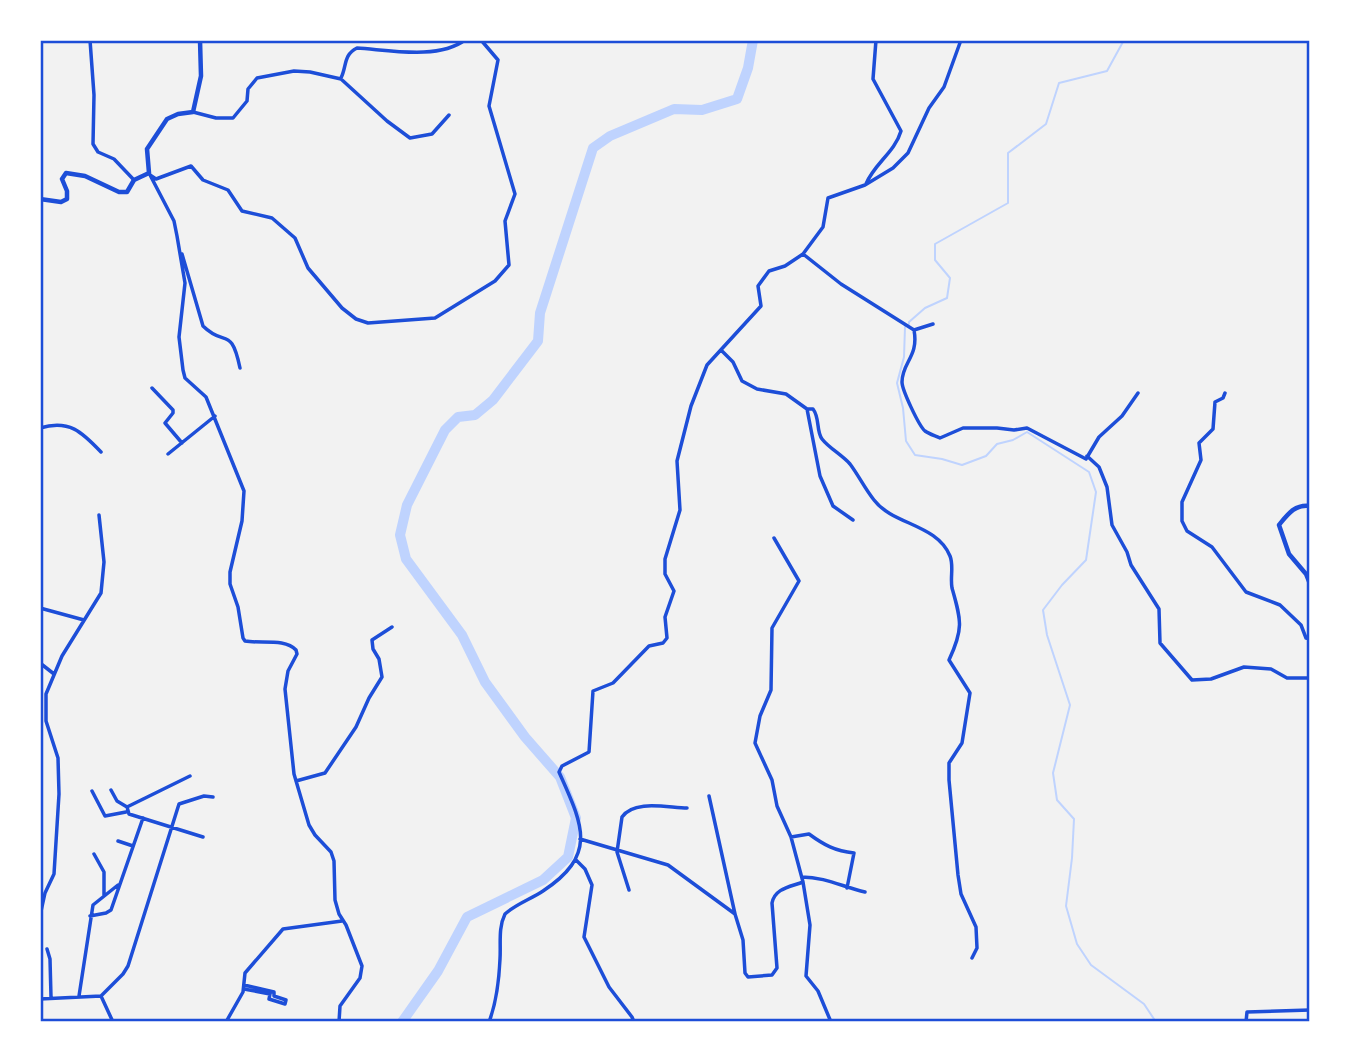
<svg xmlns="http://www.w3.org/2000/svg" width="1350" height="1062" font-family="'PT Serif',serif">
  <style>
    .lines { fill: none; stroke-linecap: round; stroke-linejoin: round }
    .stream { stroke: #bfd3fe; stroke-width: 2 }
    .river { stroke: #bfd3fe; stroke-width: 10 }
    .minor { stroke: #1d4ed8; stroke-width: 3.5 }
    .tertiary { stroke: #1d4ed8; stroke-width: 4.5 }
    .neatline { fill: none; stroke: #1d4ed8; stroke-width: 2.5 }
  </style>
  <rect width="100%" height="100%" fill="#f2f2f2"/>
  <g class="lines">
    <path class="stream" d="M909 324V322L925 308 947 298 950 278 935 260V244L1008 203V153L1046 124 1059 83 1107 71 1124 40
      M905 327 904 357 897 383 903 408 906 441 915 455 942 459 962 465 986 456 997 444 1013 440 1027 432 1089 472 1096 492 1086 560 1062 585 1043 610 1047 635 1070 705 1053 773 1057 800 1074 819 1072 858 1066 906 1077 944 1091 965 1144 1004 1156 1022"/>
    <path class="river" d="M402 1022 438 971 467 917 543 880 568 857 576 818 560 777 525 737 485 682 462 635 406 559 400 535 407 505 445 430 458 417 475 415 493 400 538 341 540 313 593 148 610 136 674 109 702 110 737 99 748 68 753 40"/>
    <path class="minor" d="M90 40 94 95 93 144 98 152 114 159 134 180
      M341 78C347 66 343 55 357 48 389 50 438 60 465 40
      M193 112 216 118H233L247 101 248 89 257 78 294 71 310 72 341 79 387 121 410 138 432 134 449 115
      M149 173 174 221 177 236 185 283 179 337 183 370 185 378 206 397 244 491 242 521 230 572V584L238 607 243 638 245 641C261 644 285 638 296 650L297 654 288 671 285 689 294 774 309 825 315 835 331 852 334 861 335 900 339 914 346 925 362 966 360 978 340 1006 339 1022
      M150 175 156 179 191 166 203 180 228 190 242 211 272 218 295 238 308 268 342 308 356 319 368 323 435 318 495 281 509 265 505 221 515 194 489 106 498 60 481 40
      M866 184C874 164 895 152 901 131L873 79 876 40
      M182 254 203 326C225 348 231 325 240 368
      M803 254 841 284 914 330 933 324
      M914 330C919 357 902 362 902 382 902 390 919 426 925 431 929 434 936 436 940 438L963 428H997L1014 430 1027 428 1086 459 1099 437 1122 416 1138 393
      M721 350 733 362 742 381 757 389 786 394 807 409H813C820 418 816 431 822 439 829 448 842 455 850 464 859 476 865 489 874 500 893 525 937 524 950 556 954 566 950 577 952 588 961 620 964 628 949 660L970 693 962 743 949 763V780L958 875 961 894 976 927 977 948 972 958
      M152 388 173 410V413L165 423 182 443
      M1225 393 1223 398 1215 402 1213 429 1199 443 1201 460 1182 502V521L1187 531 1212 547 1246 592 1280 605 1301 625 1306 638 1310 639
      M807 409 820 476 833 506 853 520
      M40 428C69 419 82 432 101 452
      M168 454 215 416
      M1087 456 1099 467 1107 487 1112 525 1127 552 1131 565 1159 609 1160 643 1192 680 1211 679 1244 667 1271 669 1287 678H1310
      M774 538 799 581 772 628 771 690 760 716 755 743 772 780 777 806 791 837 803 882 810 925 806 976 818 991 831 1022
      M40 608 84 620
      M40 663 54 674
      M296 781 325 773 356 727 369 698 382 677 379 659 373 649 372 640 392 627
      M111 790 117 801 127 807 129 814 203 837
      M92 791 105 816 126 812
      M709 796 735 914 743 940 745 973 748 977 772 975 777 968 772 903C775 888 790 887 803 882
      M127 807 190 776
      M791 837 809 834C824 845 835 851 854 853L847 888
      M580 839 668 865 735 914
      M118 841 133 846
      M94 854 104 872V895
      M576 860 585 869 592 885 584 937 609 987 632 1017 634 1022
      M802 877C825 877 843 887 865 892
      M629 890 617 852 622 817C634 799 669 808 687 808
      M40 916 45 893 54 874 59 794 58 758 46 721V694L62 656 101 593 104 562 99 515
      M90 916 106 913 111 910 143 818
      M47 949 50 959 51 997
      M244 989 270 994 269 999 285 1004 286 1000 274 996V992L244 985
      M79 996 93 905 118 885
      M101 996 113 1022
      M40 999 101 996 123 974 128 966 179 804 204 796 213 797
      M226 1022 243 992 245 973 283 929 342 921
      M489 1022C497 1001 499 981 500 959 501 944 498 928 505 914 516 904 531 899 543 891 599 854 582 824 559 772L562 766 589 752 593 691 613 683 649 646 663 643 667 638 665 617 674 591 665 574V559L680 510 677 461 691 406 707 365 761 306 758 286 769 271 785 266 803 254 823 227 828 198 865 185 893 168 908 153 929 108 944 87 961 40
      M1246 1022 1247 1012 1310 1010"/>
    <path class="tertiary" d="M40 199 61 202 67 199V191L62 179 66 173 85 176 119 192H127L134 180 149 173 147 149 167 119 178 114 193 112 201 76 200 40
      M1310 506C1295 504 1288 514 1279 525L1289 554 1306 574 1310 584"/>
  </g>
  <rect width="1350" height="1062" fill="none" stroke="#ffffff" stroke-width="84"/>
  <rect x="42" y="42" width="1266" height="978" class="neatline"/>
</svg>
